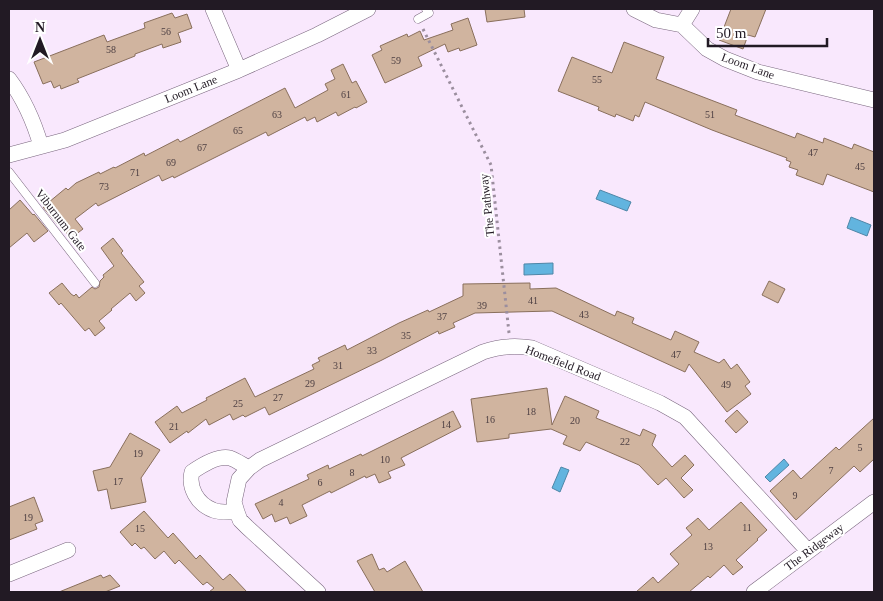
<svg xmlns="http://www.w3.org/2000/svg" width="883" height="601" font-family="'Times New Roman',serif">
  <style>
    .water { fill: #62b4df; stroke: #4f86a7 }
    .building { fill: #d0b49f; stroke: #896f5c }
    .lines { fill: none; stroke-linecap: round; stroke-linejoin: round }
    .service-casing { stroke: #79667e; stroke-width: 9 }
    .minor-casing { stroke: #79667e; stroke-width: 16 }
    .path { stroke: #9b8e9e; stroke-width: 3; stroke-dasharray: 2.5 4; stroke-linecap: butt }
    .service { stroke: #fff; stroke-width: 8 }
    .minor { stroke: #fff; stroke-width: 15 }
    .labels { text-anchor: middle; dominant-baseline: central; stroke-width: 4; stroke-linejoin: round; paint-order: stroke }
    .number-label { font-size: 10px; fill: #4e4043 }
    .street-label { font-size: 12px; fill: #221a24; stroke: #fff }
  </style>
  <rect width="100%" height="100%" fill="#f9e8fd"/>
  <path class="water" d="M600 190 631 202 627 211 596 199Z
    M851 217 871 225 867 236 847 228Z
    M553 263V274L524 275V264Z
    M784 459 789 465 770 482 765 477Z
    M561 467 569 470 560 492 552 488Z"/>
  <path class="building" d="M485 9H524L525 17 487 22Z
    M731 9H766L755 37 748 35 743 49 719 40Z
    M172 13 175 18 187 14 192 28 178 33 181 42 163 48 162 44 135 54V56L77 79 79 82 61 89 60 85 54 88 51 81 43 84 34 62 104 35 107 42 145 28 144 23Z
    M468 18 477 45 460 51 459 48 448 52 445 44 418 57 422 66 385 83 372 55 382 50 380 46 407 34 408 37 420 31 424 40 453 30 451 24Z
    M624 42 664 57 656 79 737 110 735 115 795 138 797 133 823 143 824 138 852 149 854 144 874 152V192L827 174 823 185 796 175 798 170 789 167 791 162 786 160 787 158 712 130 645 102 639 117 635 115 633 121 616 114 615 117 598 110 599 107 558 91 572 57 612 73Z
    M343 64 352 83 356 81 367 102 356 108 355 107 338 116 336 112 317 122 315 117 307 121 305 117 268 136 266 132 174 178 173 176 162 181 159 175 98 206 96 203 75 219 83 229 71 238 58 223 57 224 43 207 66 188 68 190 76 183 99 172 100 174 114 167 115 168 144 153 145 156 178 139 180 142 285 88 295 108 328 90 325 84 335 79 331 70Z
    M20 200 33 215 34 214 48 231 34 242 27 233 9 248V210Z
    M113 238 123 251 121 253 144 282 139 286 145 293 136 301 130 293 111 309 112 310 99 321 105 328 95 336 89 328 85 331 61 303 59 305 49 293 62 283 71 294 74 296 76 294 79 298 92 287 95 289 99 287 100 281 104 277 103 275 114 266 101 248Z
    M769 281 785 289 778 303 762 295Z
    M530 283V289L556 288 615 316 617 311 634 318 632 323 671 340 675 331 699 342 694 352 719 363 724 359 731 369 737 364 750 382 745 386 751 394 727 412 689 364 685 372 552 311 475 313 453 323 455 327 439 334 438 331 382 360 269 415 265 407 245 417 243 415 233 420 230 414 209 425 206 419 188 433 187 431 170 443 155 422 177 406 182 413 207 400 206 398 245 378 255 397 314 369 312 365 320 361 318 358 345 345 347 350 399 323 428 310 429 312 463 296V284Z
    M547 388 552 425 565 396 599 411 596 418 640 436 643 429 656 435 652 445 672 467 685 455 694 465 681 478 693 490 684 498 666 478 658 485 639 465 586 442 580 451 563 444 567 436 551 429 509 434V438L477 442 471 399Z
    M737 410 748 422 736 433 725 421Z
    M453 411 461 427 401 458 405 465 388 472 391 478 379 483 375 474 366 478 365 476 331 493 330 491 302 505 307 516 290 524 287 517 275 522 272 514 263 519 255 504 309 479 307 475 328 465 329 469 361 454 362 456Z
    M874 418V459L860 472 854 466 796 520 770 491 793 470 801 479 836 447 839 450Z
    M130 433 160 450 141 478 146 502 111 509 107 489 98 491 93 471 110 467Z
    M34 497 43 521 35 524 37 529 9 540V507Z
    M741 502 767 530 757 539 758 540 736 560 743 567 733 575 724 565 710 578 708 576 689 592H636L653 577 658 583 679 564 670 554 692 535 686 528 698 518 709 530Z
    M144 511 168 538 173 533 196 559 200 555 223 580 230 574 247 592H209L214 588 207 582 203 585 179 560 175 564 164 551 155 559 144 547 141 549 135 543 132 546 120 532Z
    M372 554 379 570 384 568 387 572 405 561 423 592H375L357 561Z
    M101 575 103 578 110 575 120 586 105 592H59Z"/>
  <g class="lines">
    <g class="service-casing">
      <path id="service" d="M418 19 429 13 426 9
        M9 172 95 283"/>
    </g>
    <g class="minor-casing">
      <path id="minor" d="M213 9 239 70
        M634 9 656 20 682 25 707 49 725 59 758 72 874 100
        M682 25 692 9
        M9 79C24 99 34 122 41 146
        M9 155 65 140 239 70 317 35 368 9
        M237 512C229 512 220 513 213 510 197 504 188 487 192 472 202 465 218 455 230 458 236 460 243 465 249 468
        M9 574 68 550
        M318 592 247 527 240 520 237 512 234 502 239 479 249 468 260 460 483 352C500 346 514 345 532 348L660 403 685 417 808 551
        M754 592 874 502"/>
    </g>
    <path class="path" d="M423 29 491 165 509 333"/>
    <use href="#service" class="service"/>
    <use href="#minor" class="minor"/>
  </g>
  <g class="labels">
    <g class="number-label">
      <text x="166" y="31">56</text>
      <text x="111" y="49">58</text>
      <text x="396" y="60">59</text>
      <text x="597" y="79">55</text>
      <text x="346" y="94">61</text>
      <text x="277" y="114">63</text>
      <text x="710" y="114">51</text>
      <text x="238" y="130">65</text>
      <text x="202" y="147">67</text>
      <text x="813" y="152">47</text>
      <text x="171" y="162">69</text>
      <text x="860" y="166">45</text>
      <text x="135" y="172">71</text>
      <text x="104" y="186">73</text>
      <text x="533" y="300">41</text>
      <text x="482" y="305">39</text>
      <text x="584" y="314">43</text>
      <text x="442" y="316">37</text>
      <text x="406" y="335">35</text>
      <text x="372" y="350">33</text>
      <text x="676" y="354">47</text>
      <text x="338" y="365">31</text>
      <text x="310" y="383">29</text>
      <text x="726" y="384">49</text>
      <text x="278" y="397">27</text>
      <text x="238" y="403">25</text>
      <text x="531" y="411">18</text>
      <text x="490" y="419">16</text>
      <text x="575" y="420">20</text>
      <text x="446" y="424">14</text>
      <text x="174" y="426">21</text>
      <text x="625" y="441">22</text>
      <text x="860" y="447">5</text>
      <text x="138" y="453">19</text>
      <text x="385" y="459">10</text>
      <text x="831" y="470">7</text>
      <text x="352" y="472">8</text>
      <text x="118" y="481">17</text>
      <text x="320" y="482">6</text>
      <text x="795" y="495">9</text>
      <text x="281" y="502">4</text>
      <text x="28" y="517">19</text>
      <text x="747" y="527">11</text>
      <text x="140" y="528">15</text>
      <text x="708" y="546">13</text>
    </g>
    <g class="street-label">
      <text transform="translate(748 66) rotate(20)">Loom Lane</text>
      <text transform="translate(191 89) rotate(-22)">Loom Lane</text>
      <text transform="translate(487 205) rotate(-96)">The Pathway</text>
      <text transform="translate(61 220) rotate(52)">Viburnum Gate</text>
      <text transform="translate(563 363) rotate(21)">Homefield Road</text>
      <text transform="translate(814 547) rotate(-37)">The Ridgeway</text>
    </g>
  </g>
  <rect width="883" height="601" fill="none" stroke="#221a24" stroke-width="20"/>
  <g transform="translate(40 40)" stroke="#ffffff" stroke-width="4" paint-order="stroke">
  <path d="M0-4L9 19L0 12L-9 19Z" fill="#221a24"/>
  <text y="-8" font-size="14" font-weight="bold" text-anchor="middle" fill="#221a24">N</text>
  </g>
  <path d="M708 38v8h119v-8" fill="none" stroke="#221a24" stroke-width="2.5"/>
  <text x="716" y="38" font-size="15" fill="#221a24" stroke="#ffffff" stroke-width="4" paint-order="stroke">50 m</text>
</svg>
